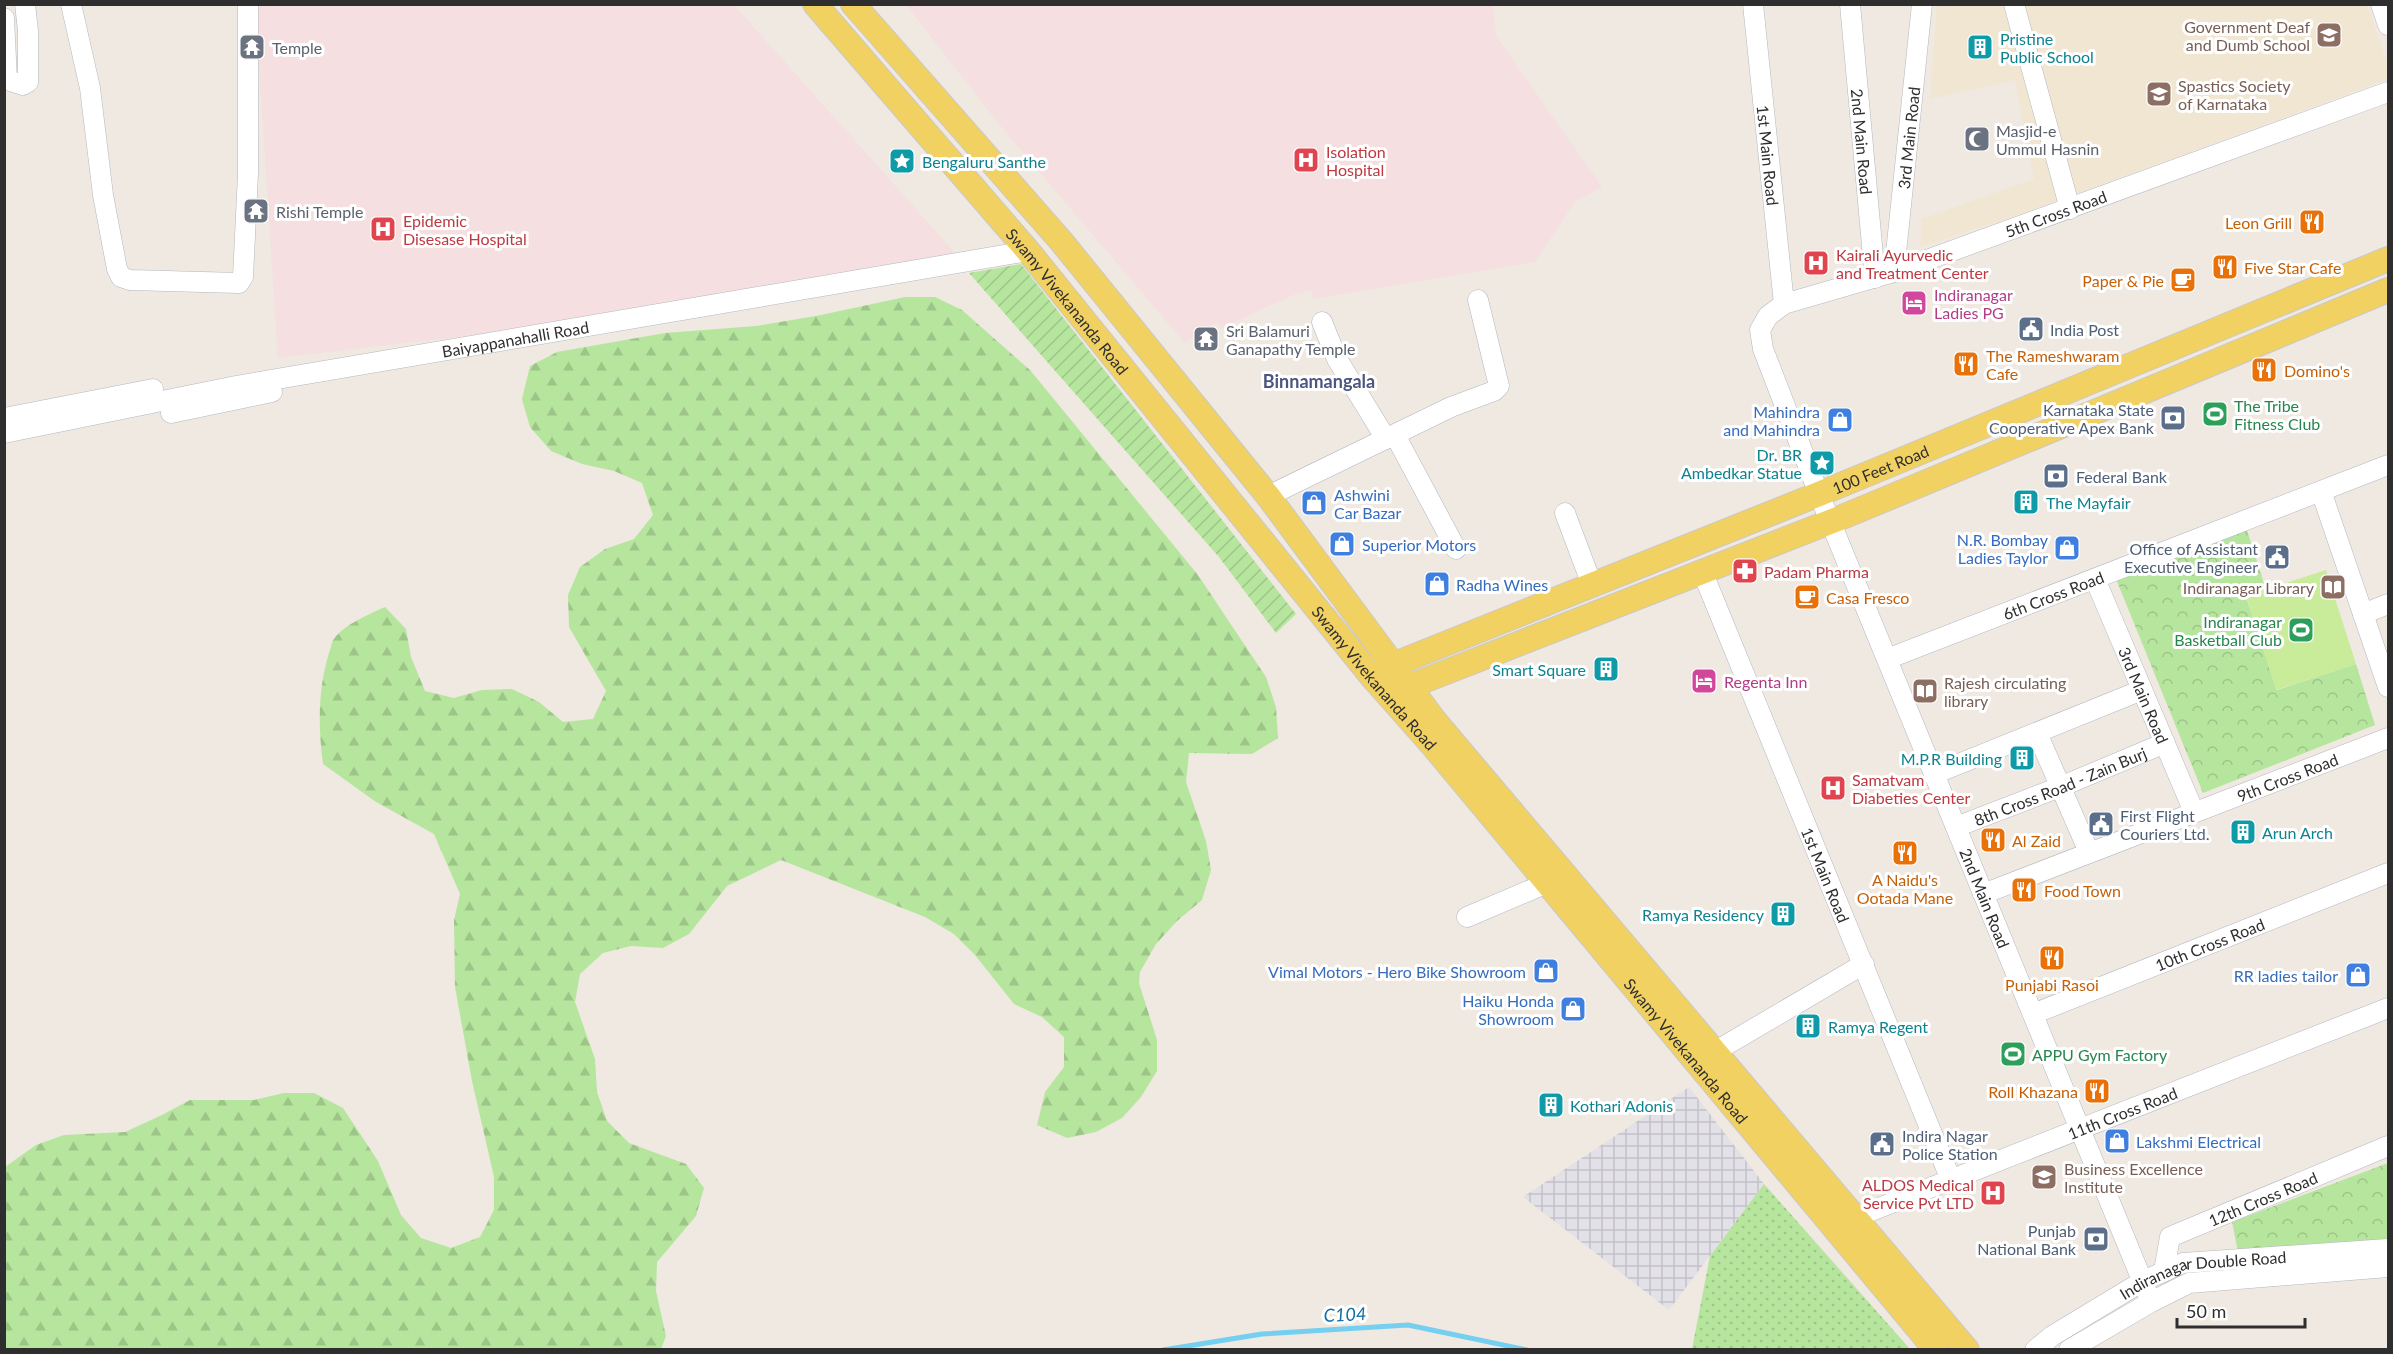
<svg xmlns="http://www.w3.org/2000/svg" width="2393" height="1354" font-family="Lato,sans-serif">
  <style>
    .industrial { fill: url(#industrial-grid) }
    .education { fill: #f0e6d1 }
    .medical { fill: #f5dfe0 }
    .grass { fill: url(#grass-dots) }
    .forest { fill: url(#forest-firs) }
    .park { fill: url(#park-crowns) }
    .garden { fill: url(#garden-furrows) }
    .pitch { fill: #c9ec9a }
    .lines { fill: none; stroke-linecap: round; stroke-linejoin: round }
    .stream { stroke: #75cff0; stroke-width: 5 }
    .minor-casing { stroke: #b4b7c1; stroke-width: 21 }
    .major-casing { stroke: #c9c9c9; stroke-width: 26 }
    .minor { stroke: #fff; stroke-width: 20 }
    .major { stroke: #f2d163; stroke-width: 24 }
    .labels { text-anchor: middle; dominant-baseline: central; stroke-width: 6; stroke-linejoin: round; paint-order: stroke }
    .education-label { font-size: 16px; fill: #785e54; stroke: #fff; text-anchor: start }
    .culture-label { font-size: 16px; fill: #0d838f; stroke: #fff; text-anchor: start }
    .worship-label { font-size: 16px; fill: #5b616d; stroke: #fff; text-anchor: start }
    .street-label { font-size: 16px; fill: #2e2e2e; stroke: #fff }
    .health-label { font-size: 16px; fill: #be3a42; stroke: #fff; text-anchor: start }
    .food-label { font-size: 16px; fill: #c56008; stroke: #fff; text-anchor: start }
    .hotel-label { font-size: 16px; fill: #b23c85; stroke: #fff; text-anchor: start }
    .service-label { font-size: 16px; fill: #4e5e75; stroke: #fff; text-anchor: start }
    .leisure-label { font-size: 16px; fill: #27864d; stroke: #fff; text-anchor: start }
    .shop-label { font-size: 16px; fill: #366cbe; stroke: #fff; text-anchor: end }
    .neighbourhood-label { font-size: 18px; font-weight: bold; fill: #4d5680; stroke: #fff }
    .water-label { font-size: 18px; font-style: italic; fill: #0d6fa3; stroke: #fff }
  </style>
  <defs>
    <pattern id="industrial-grid" width="8" height="8" patternUnits="userSpaceOnUse" patternTransform="scale(1.5)"><rect width="8" height="8" fill="#e3e1e8"/><path d="M0 4h8M4 0v8" fill="none" stroke="#c3c1c7"/></pattern>
    <pattern id="grass-dots" width="8" height="8" patternUnits="userSpaceOnUse" patternTransform="scale(1.5)"><rect width="8" height="8" fill="#b6e59e"/><path d="M2 2h.1M6 6h.1" fill="none" stroke="#9dc588" stroke-width="1.8" stroke-linecap="round"/></pattern>
    <pattern id="forest-firs" width="22" height="20" patternUnits="userSpaceOnUse" patternTransform="scale(1.5)"><rect width="22" height="20" fill="#b6e59e"/><path d="M5 1l3.5 6h-7zM16 11l3.5 6h-7z" fill="#9dc588"/></pattern>
    <pattern id="park-crowns" width="20" height="18" patternUnits="userSpaceOnUse" patternTransform="scale(1.5)"><rect width="20" height="18" fill="#b6e59e"/><path d="M2 6a3 3 0 1 1 6 0M12 15a3 3 0 1 1 6 0" fill="none" stroke="#9dc588"/></pattern>
    <pattern id="garden-furrows" width="10" height="10" patternUnits="userSpaceOnUse" patternTransform="scale(1.5)"><rect width="10" height="10" fill="#b6e59e"/><path d="M-1 1l2-2M0 10L10 0M9 11l2-2" fill="none" stroke="#9dc588"/></pattern>
  </defs>
  <rect width="100%" height="100%" fill="#efe9e1"/>
  <path class="industrial" d="M1689 1087 1764 1184 1669 1310 1523 1197Z"/>
  <path class="education" d="M1937 5H2367L2388 65V79L2038 208 1920 247 1922 219 2034 179 2015 80 1930 99Z"/>
  <path class="medical" d="M255 5H734L955 253 524 329 278 358Z
    M906 5H1493L1496 36 1602 187 1575 202 1535 262 1313 299 1312 290 1293 295 1222 328 1217 322 1185 343 1007 134Z"/>
  <path class="grass" d="M1764 1184 1910 1349H1692L1710 1256Z"/>
  <path class="forest" d="M905 297H935L962 310 1030 370 1198 575 1266 677 1276 707 1278 738 1252 754 1189 753 1186 782 1206 841 1211 870 1202 900 1177 921 1156 944 1140 972 1139 983 1157 1040V1071L1141 1097 1122 1118 1096 1132 1067 1138 1037 1125 1045 1092 1064 1067V1037L1042 1017 1014 1004 975 955 954 934 925 917 781 860 727 886 689 934 663 948 631 946 603 953 580 974 575 1002 595 1059 597 1092 607 1121 629 1143 686 1164 704 1188 696 1216 657 1262 656 1291 666 1336 661 1349H5V1167L36 1145 64 1135 125 1132 162 1115 190 1100H254L284 1093H314L343 1108 378 1161 401 1215 421 1238 451 1248 480 1237 494 1210V1177L472 1081 455 987 454 920 460 894 434 834 376 802 323 764C318 727 318 688 329 653 331 649 331 642 334 639 343 625 370 614 385 607L406 629 411 657 425 691 454 698 482 690 512 689 539 702 563 722 593 719 606 691 569 627 568 595 580 567 605 549 634 539 653 515 642 483 614 471 582 464 551 451 530 427 522 399 530 366 557 352 665 333 756 326 816 316Z"/>
  <path class="park" d="M2247 530 2266 590 2246 597 2277 690 2356 664 2375 725 2203 793 2116 579Z
    M2388 1163V1239L2238 1252 2232 1222Z"/>
  <path class="garden" d="M1021 264 1296 614 1276 633 1219 557 969 273Z"/>
  <path class="pitch" d="M2326 570 2356 664 2276 690 2246 596Z"/>
  <g class="lines">
    <path class="stream" d="M1163 1350 1262 1334 1408 1325 1527 1350"/>
    <g class="minor-casing">
      <g id="minor">
        <path d="M71 4 90 88 103 195 117 269 121 277 130 280 239 283 243 277 248 174V4"/>
        <path id="s1" d="M1753 4 1784 304"/>
        <path id="s2" d="M1850 4 1875 278"/>
        <path d="M2014 4 2070 209"/>
        <path d="M2381 4 2388 25"/>
        <path d="M4 18 7 80"/>
        <path d="M4 79 23 85 28 82V31L25 4"/>
        <path id="s3" d="M1894 272 1922 4"/>
        <path d="M1322 322 1337 359 1386 439"/>
        <path d="M171 413 272 392"/>
        <path d="M4 418 153 389"/>
        <path id="s4" d="M4 433 236 386 1028 251"/>
        <path d="M1395 435 1456 549"/>
        <path d="M2321 491 2388 687"/>
        <path d="M1268 496 1451 407 1494 391 1499 386 1478 300"/>
        <path d="M1565 513 1592 585"/>
        <path id="s5" d="M1702 571 1951 1180"/>
        <path id="s6" d="M2095 579 2194 812"/>
        <path d="M2363 614 2388 604"/>
        <path id="s7" d="M1887 659 2388 465"/>
        <path d="M2037 733 2089 852"/>
        <path d="M1934 774 2142 690"/>
        <path id="s8" d="M1956 827 2060 787 2165 743"/>
        <path id="s9" d="M1983 894 2388 738"/>
        <path d="M1467 917 1547 883"/>
        <path id="s10" d="M2033 1014 2388 873"/>
        <path d="M1716 1051 1864 964"/>
        <path id="s11" d="M1856 1217 2388 1008"/>
        <path id="s12" d="M2164 1271 2170 1237 2388 1146"/>
        <path id="s13" d="M2151 1302 1819 494 1763 349 1760 330 1768 316 1784 304 1894 272 2388 92"/>
        <path id="s14" d="M2035 1350 2052 1336 2143 1281 2183 1263 2388 1249"/>
        <path d="M2069 1350 2151 1302 2189 1283 2388 1267"/>
      </g>
    </g>
    <g class="major-casing">
      <g id="major">
        <path id="s15" d="M815 4 1028 251 1373 678 1434 747 1936 1350"/>
        <path d="M853 4 1061 241 1268 496 1434 720 1967 1350"/>
        <path id="s16" d="M1383 671 1395 664 1819 494 2388 259"/>
        <path d="M1395 692 1840 518 2388 290"/>
      </g>
    </g>
    <use href="#minor" class="minor"/>
    <use href="#major" class="major"/>
  </g>
  <defs>
    <g id="school-square" transform="scale(1.35)"><rect x="-9" y="-9" width="18" height="18" rx="4" fill="#8d6e63" stroke="#fff"/><path d="M0-5L7-2L0 1L-7-2ZM-4 1L0 2.5L4 1V4Q0 6-4 4Z" fill="#fff"/></g>
    <g id="temple-square" transform="scale(1.35)"><rect x="-9" y="-9" width="18" height="18" rx="4" fill="#6b7280" stroke="#fff"/><path d="M0-6L5-2H3V0L6.5 2.5H4V6H1.5V3h-3V6H-4V2.5H-6.5L-3 0V-2H-5Z" fill="#fff"/></g>
    <g id="building-square" transform="scale(1.35)"><rect x="-9" y="-9" width="18" height="18" rx="4" fill="#0f9aa8" stroke="#fff"/><path d="M-4-6H4V6H1V3H-1V6H-4ZM-2.5-4.3h1.7v1.8h-1.7ZM.8-4.3h1.7v1.8H.8ZM-2.5-1h1.7V.8h-1.7ZM.8-1h1.7V.8H.8Z" fill="#fff"/></g>
    <g id="mosque-square" transform="scale(1.35)"><rect x="-9" y="-9" width="18" height="18" rx="4" fill="#6b7280" stroke="#fff"/><path d="M3.5-4.9A6 6 0 1 0 3.5 4.9A5 5 0 1 1 3.5-4.9Z" fill="#fff"/></g>
    <g id="hospital-square" transform="scale(1.35)"><rect x="-9" y="-9" width="18" height="18" rx="4" fill="#e0444e" stroke="#fff"/><path d="M-5-5h3v3.5h4V-5h3V5h-3V1.5h-4V5h-3Z" fill="#fff"/></g>
    <g id="sight-square" transform="scale(1.35)"><rect x="-9" y="-9" width="18" height="18" rx="4" fill="#0f9aa8" stroke="#fff"/><path d="M0-6L1.8-2.2L6-1.7L2.9 1.2L3.7 5.4L0 3.3L-3.7 5.4L-2.9 1.2L-6-1.7L-1.8-2.2Z" fill="#fff"/></g>
    <g id="restaurant-square" transform="scale(1.35)"><rect x="-9" y="-9" width="18" height="18" rx="4" fill="#e8710a" stroke="#fff"/><path d="M-5-6h1v4h1v-4h1v4h1v-4h1v5L-1.5 .5V6h-2V.5L-5-1ZM5-6V6H3V1.5H1.5Q1.5-4 5-6Z" fill="#fff"/></g>
    <g id="cafe-square" transform="scale(1.35)"><rect x="-9" y="-9" width="18" height="18" rx="4" fill="#e8710a" stroke="#fff"/><path d="M-5.5-4.5H6V0H3Q3 3.5 0 3.5H-2.5Q-5.5 3.5-5.5 0ZM3-3.2v2h1.7v-2ZM-6 4.5H4V6H-6Z" fill="#fff"/></g>
    <g id="hotel-square" transform="scale(1.35)"><rect x="-9" y="-9" width="18" height="18" rx="4" fill="#d1479c" stroke="#fff"/><path d="M-6-4.5h1.5V1H6V5H4.5V3h-9V5H-6ZM-4 0a1.8 1.8 0 1 1 3.6 0ZM.5 0V-2.5h3Q6-2.5 6 0Z" fill="#fff"/></g>
    <g id="civic-square" transform="scale(1.35)"><rect x="-9" y="-9" width="18" height="18" rx="4" fill="#5c6f8a" stroke="#fff"/><path d="M-.6-6.5H3V-4.5H.6V-3L4-1V1h2V6H-6V1h2V-1L-.6-3ZM-1.2 2.5V6h2.4V2.5Z" fill="#fff"/></g>
    <g id="stadium-square" transform="scale(1.35)"><rect x="-9" y="-9" width="18" height="18" rx="4" fill="#2e9e5b" stroke="#fff"/><path d="M0-5a6.5 5 0 1 0 0 10a6.5 5 0 1 0 0-10ZM-3.5-1.8h7v3.6h-7Z" fill="#fff"/></g>
    <g id="bank-square" transform="scale(1.35)"><rect x="-9" y="-9" width="18" height="18" rx="4" fill="#5c6f8a" stroke="#fff"/><path d="M-6-4H6V4H-6ZM0-2.3a2.3 2.3 0 1 0 0 4.6a2.3 2.3 0 1 0 0-4.6Z" fill="#fff"/></g>
    <g id="shop-square" transform="scale(1.35)"><rect x="-9" y="-9" width="18" height="18" rx="4" fill="#3f7fe0" stroke="#fff"/><path d="M-5-2.5h2.3a2.7 3.5 0 0 1 5.4 0H5L5.5 6h-11ZM-1.5-2.5h3a1.5 2.3 0 0 0-3 0Z" fill="#fff"/></g>
    <g id="pharmacy-square" transform="scale(1.35)"><rect x="-9" y="-9" width="18" height="18" rx="4" fill="#e0444e" stroke="#fff"/><path d="M-2-6h4v4h4v4h-4v4h-4v-4h-4v-4h4Z" fill="#fff"/></g>
    <g id="library-square" transform="scale(1.35)"><rect x="-9" y="-9" width="18" height="18" rx="4" fill="#8d6e63" stroke="#fff"/><path d="M-6-4Q-3-5.5-.7-3.5V5Q-3 3-6 4ZM6-4Q3-5.5 .7-3.5V5Q3 3 6 4Z" fill="#fff"/></g>
    <g id="university-square" transform="scale(1.35)"><rect x="-9" y="-9" width="18" height="18" rx="4" fill="#8d6e63" stroke="#fff"/><path d="M0-5L7-2L0 1L-7-2ZM-4 1L0 2.5L4 1V4Q0 6-4 4Z" fill="#fff"/></g>
  </defs>
  <g fill-rule="evenodd">
    <use href="#school-square" x="2329" y="35"/>
    <use href="#temple-square" x="252" y="47"/>
    <use href="#building-square" x="1980" y="47"/>
    <use href="#school-square" x="2159" y="94"/>
    <use href="#mosque-square" x="1977" y="139"/>
    <use href="#hospital-square" x="1306" y="160"/>
    <use href="#sight-square" x="902" y="161"/>
    <use href="#temple-square" x="256" y="211"/>
    <use href="#restaurant-square" x="2312" y="222"/>
    <use href="#hospital-square" x="383" y="229"/>
    <use href="#hospital-square" x="1816" y="263"/>
    <use href="#restaurant-square" x="2225" y="267"/>
    <use href="#cafe-square" x="2183" y="280"/>
    <use href="#hotel-square" x="1914" y="303"/>
    <use href="#civic-square" x="2031" y="329"/>
    <use href="#temple-square" x="1206" y="339"/>
    <use href="#restaurant-square" x="1966" y="364"/>
    <use href="#restaurant-square" x="2264" y="370"/>
    <use href="#stadium-square" x="2215" y="414"/>
    <use href="#bank-square" x="2173" y="418"/>
    <use href="#shop-square" x="1840" y="420"/>
    <use href="#sight-square" x="1822" y="463"/>
    <use href="#bank-square" x="2056" y="476"/>
    <use href="#building-square" x="2026" y="502"/>
    <use href="#shop-square" x="1314" y="503"/>
    <use href="#shop-square" x="1342" y="544"/>
    <use href="#shop-square" x="2067" y="548"/>
    <use href="#civic-square" x="2277" y="557"/>
    <use href="#pharmacy-square" x="1745" y="571"/>
    <use href="#shop-square" x="1437" y="584"/>
    <use href="#library-square" x="2333" y="587"/>
    <use href="#cafe-square" x="1807" y="597"/>
    <use href="#stadium-square" x="2301" y="630"/>
    <use href="#building-square" x="1606" y="669"/>
    <use href="#hotel-square" x="1704" y="681"/>
    <use href="#library-square" x="1925" y="691"/>
    <use href="#building-square" x="2022" y="758"/>
    <use href="#hospital-square" x="1833" y="788"/>
    <use href="#civic-square" x="2101" y="824"/>
    <use href="#building-square" x="2243" y="832"/>
    <use href="#restaurant-square" x="1993" y="840"/>
    <use href="#restaurant-square" x="1905" y="853"/>
    <use href="#restaurant-square" x="2024" y="890"/>
    <use href="#building-square" x="1783" y="914"/>
    <use href="#restaurant-square" x="2052" y="958"/>
    <use href="#shop-square" x="1546" y="971"/>
    <use href="#shop-square" x="2358" y="975"/>
    <use href="#shop-square" x="1573" y="1009"/>
    <use href="#building-square" x="1808" y="1026"/>
    <use href="#stadium-square" x="2013" y="1054"/>
    <use href="#restaurant-square" x="2097" y="1091"/>
    <use href="#building-square" x="1551" y="1105"/>
    <use href="#shop-square" x="2117" y="1141"/>
    <use href="#civic-square" x="1882" y="1144"/>
    <use href="#university-square" x="2044" y="1177"/>
    <use href="#hospital-square" x="1993" y="1193"/>
    <use href="#bank-square" x="2096" y="1239"/>
  </g>
  <g class="labels">
    <g class="education-label">
      <text x="2310" y="26" text-anchor="end">Government Deaf<tspan x="2310" dy="18">and Dumb School</tspan></text>
      <text x="2178" y="85">Spastics Society<tspan x="2178" dy="18">of Karnataka</tspan></text>
      <text x="2314" y="587" text-anchor="end">Indiranagar Library</text>
      <text x="1944" y="682">Rajesh circulating<tspan x="1944" dy="18">library</tspan></text>
      <text x="2064" y="1168">Business Excellence<tspan x="2064" dy="18">Institute</tspan></text>
    </g>
    <g class="culture-label">
      <text x="2000" y="38">Pristine<tspan x="2000" dy="18">Public School</tspan></text>
      <text x="922" y="161">Bengaluru Santhe</text>
      <text x="1802" y="454" text-anchor="end">Dr. BR<tspan x="1802" dy="18">Ambedkar Statue</tspan></text>
      <text x="2046" y="502">The Mayfair</text>
      <text x="1586" y="669" text-anchor="end">Smart Square</text>
      <text x="2002" y="758" text-anchor="end">M.P.R Building</text>
      <text x="2262" y="832">Arun Arch</text>
      <text x="1764" y="914" text-anchor="end">Ramya Residency</text>
      <text x="1828" y="1026">Ramya Regent</text>
      <text x="1570" y="1105">Kothari Adonis</text>
    </g>
    <g class="worship-label">
      <text x="272" y="47">Temple</text>
      <text x="1996" y="130">Masjid-e<tspan x="1996" dy="18">Ummul Hasnin</tspan></text>
      <text x="276" y="211">Rishi Temple</text>
      <text x="1226" y="330">Sri Balamuri<tspan x="1226" dy="18">Ganapathy Temple</tspan></text>
    </g>
    <g class="street-label">
      <text stroke="none"><textPath href="#s3" startOffset="135">3rd Main Road</textPath></text>
      <text stroke="none"><textPath href="#s2" startOffset="138">2nd Main Road</textPath></text>
      <text stroke="none"><textPath href="#s1" startOffset="152">1st Main Road</textPath></text>
      <text stroke="none"><textPath href="#s13" startOffset="1371">5th Cross Road</textPath></text>
      <text stroke="none"><textPath href="#s15" startOffset="390">Swamy Vivekananda Road</textPath></text>
      <text stroke="none"><textPath href="#s4" startOffset="520">Baiyappanahalli Road</textPath></text>
      <text stroke="none"><textPath href="#s16" startOffset="537">100 Feet Road</textPath></text>
      <text stroke="none"><textPath href="#s7" startOffset="178">6th Cross Road</textPath></text>
      <text stroke="none"><textPath href="#s15" startOffset="876">Swamy Vivekananda Road</textPath></text>
      <text stroke="none"><textPath href="#s6" startOffset="126">3rd Main Road</textPath></text>
      <text stroke="none"><textPath href="#s9" startOffset="326">9th Cross Road</textPath></text>
      <text stroke="none"><textPath href="#s8" startOffset="112">8th Cross Road - Zain Burj</textPath></text>
      <text stroke="none"><textPath href="#s5" startOffset="328">1st Main Road</textPath></text>
      <text transform="translate(1985 898) rotate(68)">2nd Main Road</text>
      <text stroke="none"><textPath href="#s10" startOffset="190">10th Cross Road</textPath></text>
      <text stroke="none"><textPath href="#s15" startOffset="1362">Swamy Vivekananda Road</textPath></text>
      <text stroke="none"><textPath href="#s11" startOffset="286">11th Cross Road</textPath></text>
      <text stroke="none"><textPath href="#s12" startOffset="135">12th Cross Road</textPath></text>
      <text stroke="none"><textPath href="#s14" startOffset="189">Indiranagar Double Road</textPath></text>
    </g>
    <g class="health-label">
      <text x="1326" y="151">Isolation<tspan x="1326" dy="18">Hospital</tspan></text>
      <text x="403" y="220">Epidemic<tspan x="403" dy="18">Disesase Hospital</tspan></text>
      <text x="1836" y="254">Kairali Ayurvedic<tspan x="1836" dy="18">and Treatment Center</tspan></text>
      <text x="1764" y="571">Padam Pharma</text>
      <text x="1852" y="779">Samatvam<tspan x="1852" dy="18">Diabeties Center</tspan></text>
      <text x="1974" y="1184" text-anchor="end">ALDOS Medical<tspan x="1974" dy="18">Service Pvt LTD</tspan></text>
    </g>
    <g class="food-label">
      <text x="2292" y="222" text-anchor="end">Leon Grill</text>
      <text x="2244" y="267">Five Star Cafe</text>
      <text x="2164" y="280" text-anchor="end">Paper &amp; Pie</text>
      <text x="1986" y="355">The Rameshwaram<tspan x="1986" dy="18">Cafe</tspan></text>
      <text x="2284" y="370">Domino's</text>
      <text x="1826" y="597">Casa Fresco</text>
      <text x="2012" y="840">Al Zaid</text>
      <text x="1905" y="879" text-anchor="middle">A Naidu's<tspan x="1905" dy="18">Ootada Mane</tspan></text>
      <text x="2044" y="890">Food Town</text>
      <text x="2052" y="984" text-anchor="middle">Punjabi Rasoi</text>
      <text x="2078" y="1091" text-anchor="end">Roll Khazana</text>
    </g>
    <g class="hotel-label">
      <text x="1934" y="294">Indiranagar<tspan x="1934" dy="18">Ladies PG</tspan></text>
      <text x="1724" y="681">Regenta Inn</text>
    </g>
    <g class="service-label">
      <text x="2050" y="329">India Post</text>
      <text x="2154" y="409" text-anchor="end">Karnataka State<tspan x="2154" dy="18">Cooperative Apex Bank</tspan></text>
      <text x="2076" y="476">Federal Bank</text>
      <text x="2258" y="548" text-anchor="end">Office of Assistant<tspan x="2258" dy="18">Executive Engineer</tspan></text>
      <text x="2120" y="815">First Flight<tspan x="2120" dy="18">Couriers Ltd.</tspan></text>
      <text x="1902" y="1135">Indira Nagar<tspan x="1902" dy="18">Police Station</tspan></text>
      <text x="2076" y="1230" text-anchor="end">Punjab<tspan x="2076" dy="18">National Bank</tspan></text>
    </g>
    <g class="leisure-label">
      <text x="2234" y="405">The Tribe<tspan x="2234" dy="18">Fitness Club</tspan></text>
      <text x="2282" y="621" text-anchor="end">Indiranagar<tspan x="2282" dy="18">Basketball Club</tspan></text>
      <text x="2032" y="1054">APPU Gym Factory</text>
    </g>
    <g class="shop-label">
      <text x="1820" y="411">Mahindra<tspan x="1820" dy="18">and Mahindra</tspan></text>
      <text x="1334" y="494" text-anchor="start">Ashwini<tspan x="1334" dy="18">Car Bazar</tspan></text>
      <text x="2048" y="539">N.R. Bombay<tspan x="2048" dy="18">Ladies Taylor</tspan></text>
      <text x="1362" y="544" text-anchor="start">Superior Motors</text>
      <text x="1456" y="584" text-anchor="start">Radha Wines</text>
      <text x="1526" y="971">Vimal Motors - Hero Bike Showroom</text>
      <text x="2338" y="975">RR ladies tailor</text>
      <text x="1554" y="1000">Haiku Honda<tspan x="1554" dy="18">Showroom</tspan></text>
      <text x="2136" y="1141" text-anchor="start">Lakshmi Electrical</text>
    </g>
    <g class="neighbourhood-label">
      <text x="1319" y="381">Binnamangala</text>
    </g>
    <g class="water-label">
      <text transform="translate(1345 1314) rotate(-3)">C104</text>
    </g>
  </g>
  <rect width="2393" height="1354" fill="none" stroke="#2e2e2e" stroke-width="12"/>
  <path d="M2177 1318v9h128v-9" fill="none" stroke="#2e2e2e" stroke-width="3"/>
  <text x="2186" y="1318" font-size="18" fill="#2e2e2e" stroke="#ffffff" stroke-width="4.5" paint-order="stroke">50 m</text>
</svg>
